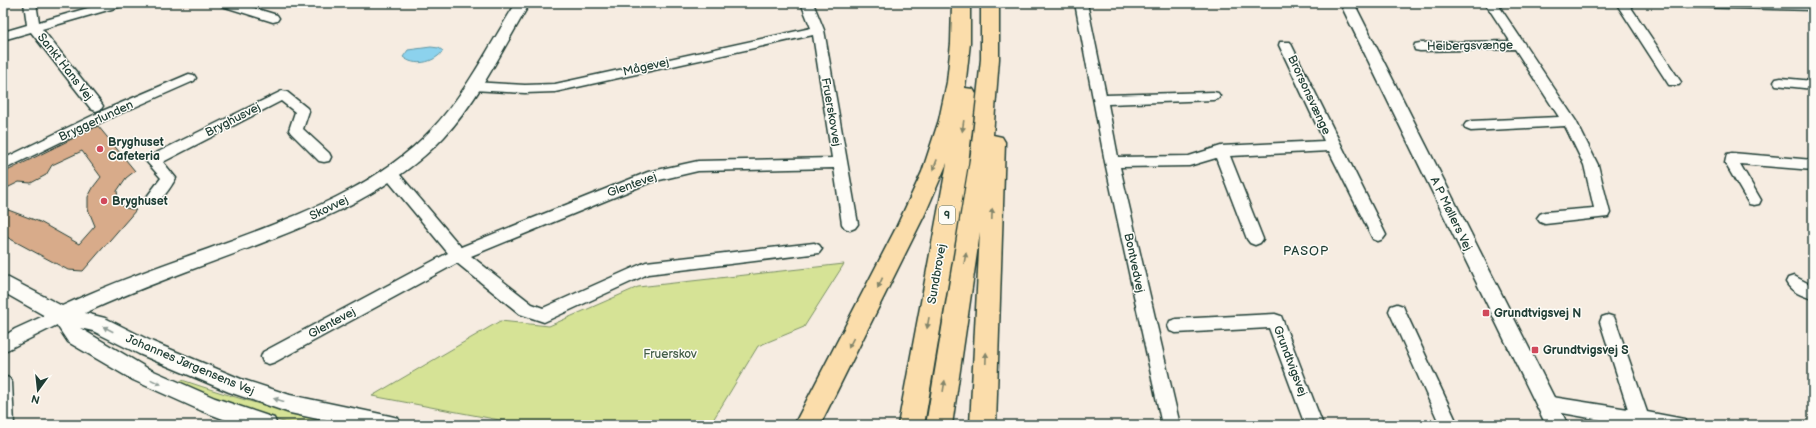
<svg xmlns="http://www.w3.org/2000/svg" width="1816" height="428" font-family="'Balsamiq Sans',sans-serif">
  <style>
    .green { fill: #d6e396; stroke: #7a9065 }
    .water { fill: #8cd2ed; stroke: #6096a3 }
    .building { fill: #d8ab8a; stroke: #1f3d34 }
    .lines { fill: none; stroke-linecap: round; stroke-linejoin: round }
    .minor-casing { stroke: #1f3d34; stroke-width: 3 }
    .tertiary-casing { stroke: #1f3d34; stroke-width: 3 }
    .primary-casing { stroke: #1f3d34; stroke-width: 3 }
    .minor { fill: #fdfcf7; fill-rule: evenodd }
    .tertiary { fill: #fdfcf7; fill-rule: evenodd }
    .primary { fill: #fbddab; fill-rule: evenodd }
    .oneway { fill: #82856a }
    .oneway2 { fill: #8e9c96 }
    .poi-dot { fill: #d1495b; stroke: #fdfcf7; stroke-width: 1.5 }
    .labels { text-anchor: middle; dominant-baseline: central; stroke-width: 3; stroke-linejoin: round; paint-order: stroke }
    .shield { fill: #fdfcf7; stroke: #62766e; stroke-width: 1 }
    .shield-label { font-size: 11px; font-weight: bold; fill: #1f3d34 }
    .street-label { font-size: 12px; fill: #1f3d34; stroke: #fdfcf7 }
    .poi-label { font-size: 12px; font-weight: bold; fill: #1f3d34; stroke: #fdfcf7; text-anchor: start }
    .park-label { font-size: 12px; fill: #445e48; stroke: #fdfcf7 }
    .neighbourhood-label { font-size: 13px; letter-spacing: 1px; fill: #1f3d34; stroke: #fdfcf7 }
  </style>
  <rect width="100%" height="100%" fill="#f6ece1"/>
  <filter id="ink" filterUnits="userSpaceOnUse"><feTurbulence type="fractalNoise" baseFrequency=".025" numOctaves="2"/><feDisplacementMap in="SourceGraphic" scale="8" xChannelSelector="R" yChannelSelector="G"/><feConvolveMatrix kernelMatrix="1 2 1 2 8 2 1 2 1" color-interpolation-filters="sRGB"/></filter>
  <g filter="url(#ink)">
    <path class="green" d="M844 264 804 327 758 346 710 425H526L372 396 500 321 549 326 638 287Z
      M182 380C235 398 289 413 344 425H297L280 421 228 403 179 382Z"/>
    <path class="water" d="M431 47 439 48 443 51C434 63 414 67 403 57L408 50Z"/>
    <path class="building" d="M98 126 135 171 126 178 117 191 118 198 120 204 126 208 136 210 83 271 68 270 3 235V208L40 222 79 244 95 226 88 209V197L94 186 101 177 82 151 52 165 46 175 31 183 19 182 3 190V173Z"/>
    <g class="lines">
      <g class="minor-casing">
        <path id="minor" d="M24 3H36L39 22 105 3H124L122 6 42 29 101 103 103 106 101 109 96 111 91 109 31 32 3 40V32L27 25Z
          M220 3H238L277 15 279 18 277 21 273 22 222 6Z
          M801 3H813L824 30 858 224 855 228 850 230 845 228 842 224 834 168 698 171 651 182 471 256 532 304 543 308 646 262 814 243 819 245 822 249 819 253 648 274 544 322 520 314 457 263 275 362 269 364 263 362 261 357 263 352 448 253 385 177 383 173 385 169 390 168 395 169 461 247 648 172 698 161 832 158 813 35 555 92 525 93 473 90 468 89 466 86 468 83 473 82 525 85 555 84 811 28Z
          M1075 3H1087L1106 95 1213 92 1218 93 1220 96 1218 99 1213 100 1108 104 1118 157 1189 156 1221 146 1324 141 1279 45 1280 42H1290L1386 235 1383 239 1378 241 1373 239 1329 151 1230 156 1263 239 1260 243 1255 245 1250 243 1247 239 1216 158 1189 166 1120 167 1180 425H1162L1105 162Z
          M1485 3H1497L1576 121 1598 165 1610 213 1608 217 1545 224 1540 222 1537 218 1540 214 1545 212 1594 208 1584 165 1565 126 1471 131 1466 129 1464 126 1466 123 1471 121 1559 117 1515 49 1420 51 1415 50 1414 47 1415 44 1420 43 1510 41Z
          M1616 3H1628L1681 82 1679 85H1669Z
          M1680 3H1810L1813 4V10L1686 7 1682 6Z
          M189 74 194 75 196 78 194 81 110 118 3 170V159L100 112Z
          M1781 78 1813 81V89L1776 85 1774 82 1776 79Z
          M282 91 287 92 307 108 309 111 303 129 329 153 331 157 329 161 324 162 319 161 291 133 289 130 295 112 281 101 163 162 176 178C170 188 160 206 148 202L146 198 161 178 146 161 148 157Z
          M1732 153 1813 160V170L1740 164 1761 200 1759 204 1754 205 1749 204 1725 163 1727 154Z
          M1794 276 1813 286V299C1803 296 1791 292 1786 282L1788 278Z
          M1397 304 1403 306 1405 311 1458 425H1440L1389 311 1391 306Z
          M61 308 67 310 69 315 67 320 3 352V337L15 329Z
          M1275 314 1281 316 1283 321 1323 425H1305L1269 328 1176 333 1170 331 1168 326 1170 321 1176 319Z
          M1608 315 1614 317 1616 322 1647 412 1684 419 1687 425H1629L1540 409 1537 404 1540 399 1546 396 1628 409 1600 322 1602 317Z
          M3 376 9 378 12 383 14 425H3Z"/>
      </g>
      <g class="tertiary-casing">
        <path id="tertiary" d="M516 3H530C503 48 480 98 444 137 395 189 327 218 262 243 203 266 143 286 85 313L105 318 153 342 241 379 290 395 390 416 398 418 401 425H346L290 413 229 392 139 354 93 331 80 328 147 368 215 398 274 418 277 425H239L202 411 133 380 68 342 54 321 3 292V275L62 306C109 284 159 266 208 249 286 220 374 191 432 129 467 92 489 46 516 3Z
          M1340 3H1354L1568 425H1546Z"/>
      </g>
      <g class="primary-casing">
        <path id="primary" d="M952 3H970V43L965 88 973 89 976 94 968 164 924 425H898L947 163 925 214 820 425H794L896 228 922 172 939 120 947 82 951 43Z
          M981 3H999V59L993 135 1002 137 1005 142 996 425H970L980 232 952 425H926L971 153 981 59Z"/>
      </g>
      <use href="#minor" class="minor"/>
      <use href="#tertiary" class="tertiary"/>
      <use href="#primary" class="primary"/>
    </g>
    <defs><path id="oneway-solid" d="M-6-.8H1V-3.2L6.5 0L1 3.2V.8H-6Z"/></defs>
    <g class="oneway">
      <use href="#oneway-solid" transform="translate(963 126) rotate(98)"/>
      <use href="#oneway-solid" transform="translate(935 165) rotate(111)"/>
      <use href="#oneway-solid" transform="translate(992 214) rotate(-88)"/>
      <use href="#oneway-solid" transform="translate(965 258) rotate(-81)"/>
      <use href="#oneway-solid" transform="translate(880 283) rotate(115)"/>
      <use href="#oneway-solid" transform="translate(928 323) rotate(100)"/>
      <use href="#oneway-solid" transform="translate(851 343) rotate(117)"/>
      <use href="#oneway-solid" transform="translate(986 358) rotate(-88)"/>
      <use href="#oneway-solid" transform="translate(944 386) rotate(-81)"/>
    </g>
    <g class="oneway2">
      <use href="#oneway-solid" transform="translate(108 329) rotate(-153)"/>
      <use href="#oneway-solid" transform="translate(156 382) rotate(26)"/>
      <use href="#oneway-solid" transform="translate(279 400) rotate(-164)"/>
    </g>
  </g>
  <g class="poi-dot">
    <circle cx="100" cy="149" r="4"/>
    <circle cx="104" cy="201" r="4"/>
    <rect x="1482" y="309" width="8" height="8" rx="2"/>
    <rect x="1531" y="346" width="8" height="8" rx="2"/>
  </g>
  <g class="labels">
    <rect class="shield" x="939" y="206" width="16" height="18" rx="3"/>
    <g class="shield-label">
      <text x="947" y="215">9</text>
    </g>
    <g class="street-label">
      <text transform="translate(1470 46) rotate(-1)">Heibergsvænge</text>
      <text transform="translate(65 67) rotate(52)">Sankt Hans Vej</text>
      <text transform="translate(646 67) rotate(-13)">Mågevej</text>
      <text transform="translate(1309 95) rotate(65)">Brorsonsvænge</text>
      <text transform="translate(831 112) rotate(80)">Fruerskovvej</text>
      <text transform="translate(233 120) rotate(-27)">Bryghusvej</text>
      <text transform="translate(96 121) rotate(-25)">Bryggerlunden</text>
      <text transform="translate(632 185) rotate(-20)">Glentevej</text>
      <text transform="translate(329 208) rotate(-26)">Skovvej</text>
      <text transform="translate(1451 214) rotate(64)">A P Møllers Vej</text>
      <text transform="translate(1134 263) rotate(78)">Bontvedvej</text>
      <text transform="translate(937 274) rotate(-80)">Sundbrovej</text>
      <text transform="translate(332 323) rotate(-28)">Glentevej</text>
      <text transform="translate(1290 361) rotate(69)">Grundtvigsvej</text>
      <text transform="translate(190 365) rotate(23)">Johannes Jørgensens Vej</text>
    </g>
    <g class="poi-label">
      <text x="108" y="142">Bryghuset<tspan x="108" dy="14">Cafeteria</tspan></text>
      <text x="112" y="201">Bryghuset</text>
      <text x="1494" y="313">Grundtvigsvej N</text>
      <text x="1543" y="350">Grundtvigsvej S</text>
    </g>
    <g class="park-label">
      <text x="670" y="354">Fruerskov</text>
    </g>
    <g class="neighbourhood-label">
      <text x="1306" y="251">PASOP</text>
    </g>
  </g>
  <rect width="1816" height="428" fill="none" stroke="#fdfcf7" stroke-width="16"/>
  <rect x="8" y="8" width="1800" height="412" fill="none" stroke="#1f3d34" stroke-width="1.5" filter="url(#ink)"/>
  <g transform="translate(38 390) rotate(195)" stroke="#fdfcf7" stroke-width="3" paint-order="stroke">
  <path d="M0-3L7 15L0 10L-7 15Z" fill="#1f3d34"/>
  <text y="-6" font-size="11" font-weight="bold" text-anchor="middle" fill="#1f3d34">N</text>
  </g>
</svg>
